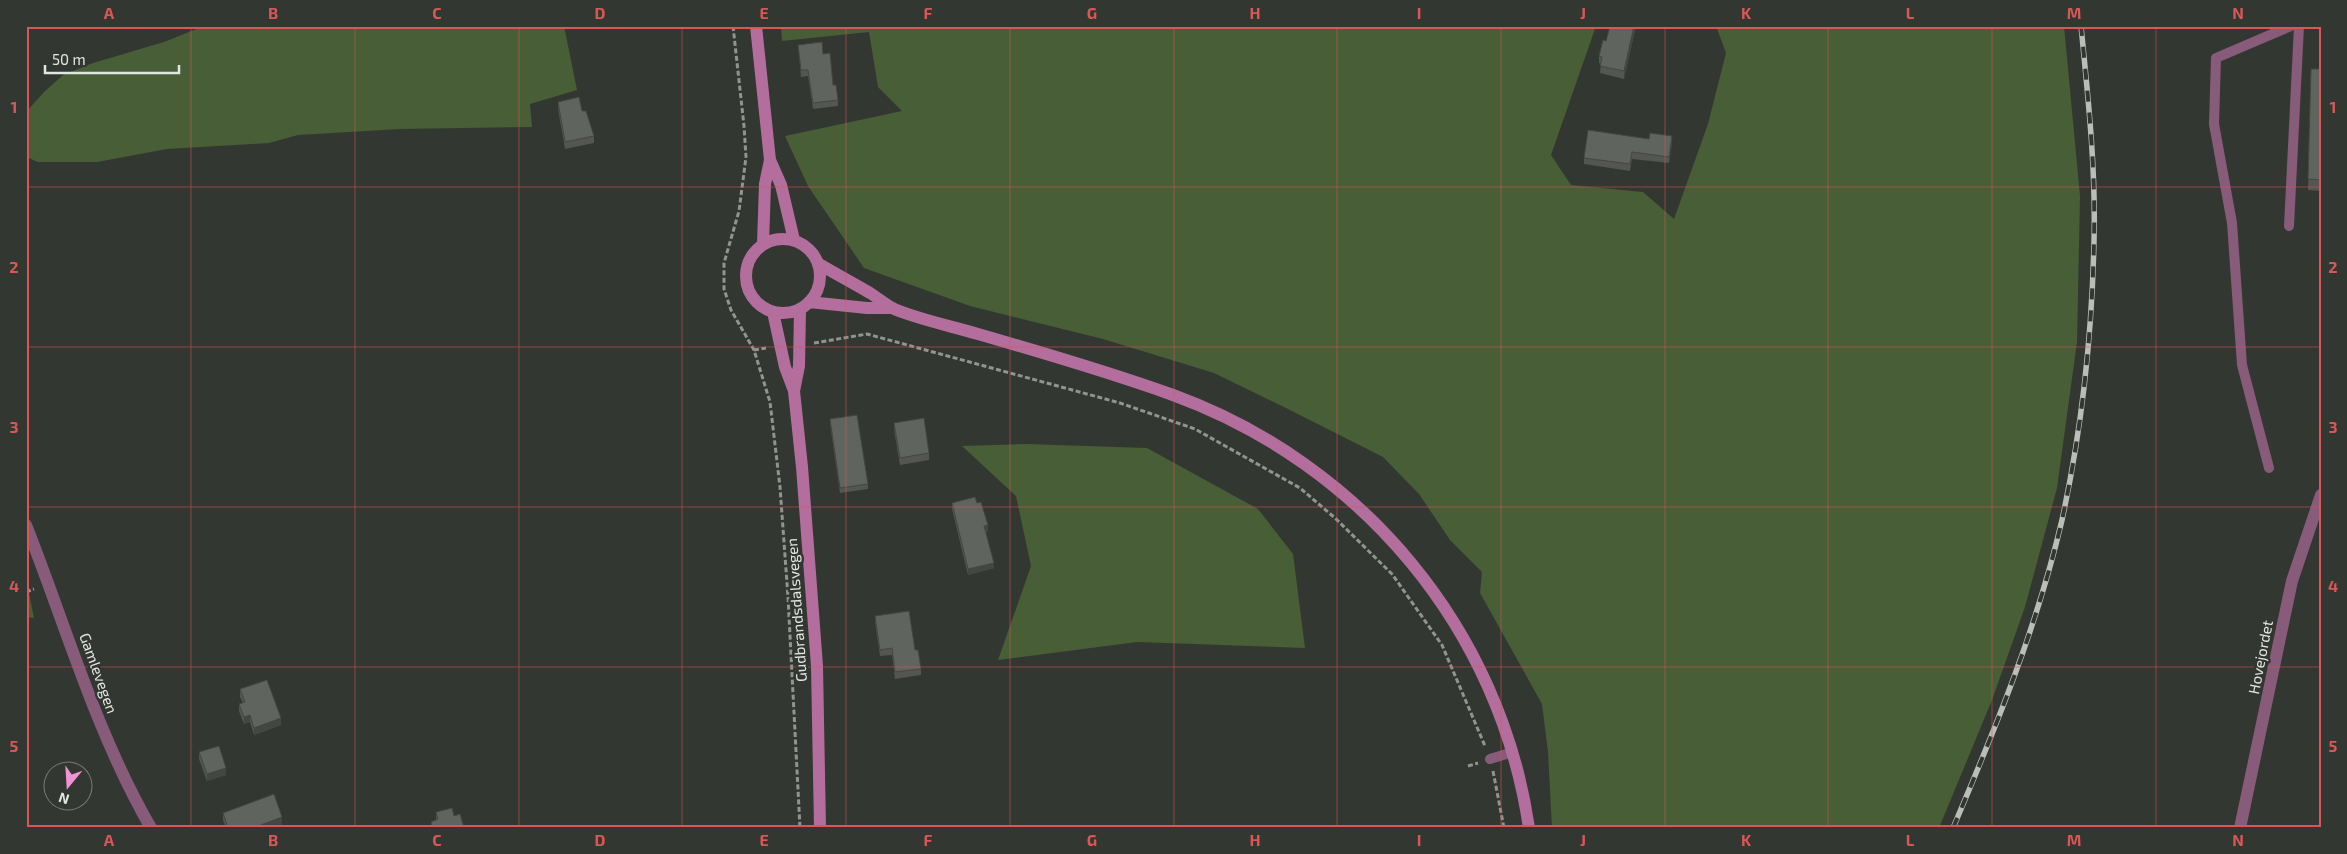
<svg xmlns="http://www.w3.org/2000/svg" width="2347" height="854" font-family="'Exo 2',sans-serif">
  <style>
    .green { fill: #485e36 }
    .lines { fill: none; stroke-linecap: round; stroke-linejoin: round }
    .path { stroke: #91948f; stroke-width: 3; stroke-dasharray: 5 2.5; stroke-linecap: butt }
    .lane { stroke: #875b79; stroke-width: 10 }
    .street { stroke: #875b79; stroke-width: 12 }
    .secondary { stroke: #b46e9e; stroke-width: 12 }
    .rail-casing { stroke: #bbbdb9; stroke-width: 5.5 }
    .rail { stroke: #333731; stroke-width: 4; stroke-dasharray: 11; stroke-linecap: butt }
    .wall { fill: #535651 }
    .shaded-wall { fill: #434642 }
    .building { fill: #60645e; stroke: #434642 }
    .grid { fill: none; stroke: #d95756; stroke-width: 1; stroke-opacity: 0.55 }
    .labels { text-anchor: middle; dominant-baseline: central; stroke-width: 5; stroke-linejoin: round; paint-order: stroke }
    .street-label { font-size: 15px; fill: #e3e5e1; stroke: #333731 }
    .neatline { fill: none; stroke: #d95756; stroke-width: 2 }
    .grid-label { font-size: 16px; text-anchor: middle; font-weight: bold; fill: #d95756 }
  </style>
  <rect width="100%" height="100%" fill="#333731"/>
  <path class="green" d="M204 26H564L577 90 530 104 532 127 400 129 298 135 269 143 167 149 97 162H38L26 157V112L44 92 63 75 93 63 164 42Z
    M781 26H1596L1551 155 1571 185 1643 192 1674 219 1708 124 1726 53 1716 26H2064L2080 196 2077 342 2057 488 2025 607 1992 700 1939 828H1552L1548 752 1542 704 1480 593 1482 572 1450 540 1419 494 1383 457 1284 407 1214 373 1103 339 970 306 864 268 808 186 785 136 902 111 878 87 869 32 782 41Z
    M1026 444 1147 448 1258 509 1293 554 1305 648 1137 642 998 660 1031 566 1016 496 962 446Z
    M26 578 34 618 26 617Z"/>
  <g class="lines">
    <path class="path" d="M733 26 744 126 746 157 739 211 724 263V289L731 310 754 350 770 402 780 487 788 597 800 828
      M814 343 867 334 1120 403 1195 429 1300 488 1335 518 1392 574 1442 645 1485 746
      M754 350 766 348
      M26 592 34 589
      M1468 766 1478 763
      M1493 771 1504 828"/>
    <path class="lane" d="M2289 226 2299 26
      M2269 468 2242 365 2232 223 2214 124 2216 58 2291 26
      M1490 759 1513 752"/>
    <path class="street" d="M26 525C66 626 96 733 151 828
      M2240 828 2292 581 2321 495"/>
    <path class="secondary" d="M756 26 770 160 781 185 794 240
      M746 276a37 37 0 1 1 74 0a37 37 0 1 1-74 0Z
      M763 244 765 184 770 160
      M819 264C836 274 853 283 870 293 878 298 886 305 894 309 921 320 951 326 978 334 1044 353 1109 372 1173 395 1362 464 1500 629 1529 828
      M809 302 867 308H893
      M800 309 799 366 794 391 802 467 817 666 820 828
      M773 312 785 367 794 391"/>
    <g class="rail-casing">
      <path id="rail" d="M1953 828C1996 727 2037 627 2062 520 2082 428 2092 335 2094 241 2096 169 2088 97 2081 26"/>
    </g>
    <use href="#rail" class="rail"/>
  </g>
  <path class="wall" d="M1636 26 1624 79 1600 73 1601 64 1599 63V56L1606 41Z
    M798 45 823 54 838 100V106L813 109 808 76 801 77Z
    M2311 69H2321V191L2308 190Z
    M558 102 582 111 594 136V143L565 149 558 109Z
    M1672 143 1669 163 1632 159 1630 171 1584 164V158Z
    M830 419 868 484V489L840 493 830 424Z
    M894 423 929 453V460L900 465 894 430Z
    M952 503H977L988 531 986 532 994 568 968 575 952 509Z
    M875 616 915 650 921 669V675L895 679 892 655 880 656 875 622Z
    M240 689 281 725 254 735 250 722 244 724 239 711V704L243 703 240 697Z
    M199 752 226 775 207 781 199 759Z
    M436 812 454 816 464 828H431V822L436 820Z
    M223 813 282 825 274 828H226L223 820Z"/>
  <path class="shaded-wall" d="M1634 26H1636L1624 79V71Z
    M1672 136V143L1669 163V157Z
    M988 525V531L984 532V526Z
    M994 563V568L968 575V569Z
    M250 715V722L244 724V717Z
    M281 718V725L254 735V728Z
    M226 768V775L207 781V774Z
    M282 817V825L274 828H253Z"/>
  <path class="building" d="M1610 26H1634L1624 71 1600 66 1602 57 1599 56 1603 40 1606 41Z
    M822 42 823 54 830 53 833 85H836L838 100 813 103 808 70H801L798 45Z
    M2311 69H2321V180L2308 179Z
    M579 97 582 111H586L594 136 565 142 558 102Z
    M1588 130 1649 139 1650 133 1672 136 1669 157 1632 152 1630 164 1584 158Z
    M857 415 868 484 840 488 830 419Z
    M924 418 929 453 900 458 894 423Z
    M975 497 977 503 981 502 988 525 984 526 994 563 968 569 952 503Z
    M909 611 915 650H918L921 669 895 672 892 648 880 650 875 616Z
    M267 680 281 718 254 728 250 715 244 717 239 704 245 702 240 689Z
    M219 746 226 768 207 774 199 752Z
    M274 794 282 817 253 828H228L223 813Z
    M452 808 454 816 460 814 464 828H433L431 822 438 819 436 812Z"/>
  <path class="grid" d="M191 26V828M355 26V828M519 26V828M682 26V828M846 26V828M1010 26V828M1174 26V828M1337 26V828M1501 26V828M1665 26V828M1828 26V828M1992 26V828M2156 26V828M26 187H2321M26 347H2321M26 507H2321M26 667H2321"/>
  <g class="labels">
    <g class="street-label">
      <text transform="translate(796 610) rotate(-94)">Gudbrandsdalsvegen</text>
      <text transform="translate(2260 657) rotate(-79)">Hovejordet</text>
      <text transform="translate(99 673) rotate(70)">Gamlevegen</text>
    </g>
  </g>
  <rect width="2347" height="854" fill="none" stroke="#333731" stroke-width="55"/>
  <g transform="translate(68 786) rotate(198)"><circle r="24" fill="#333731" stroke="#797d77"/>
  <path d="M0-4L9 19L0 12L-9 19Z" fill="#f391d5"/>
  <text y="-8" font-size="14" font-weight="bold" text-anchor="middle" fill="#e3e5e1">N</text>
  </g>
  <path d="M45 65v8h134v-8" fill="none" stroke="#e3e5e1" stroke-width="2.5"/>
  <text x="52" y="65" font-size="15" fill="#e3e5e1" stroke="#333731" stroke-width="4" paint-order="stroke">50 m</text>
  <rect x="28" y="28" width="2292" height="798" class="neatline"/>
  <g class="grid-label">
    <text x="109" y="19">A</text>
    <text x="273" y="19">B</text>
    <text x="437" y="19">C</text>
    <text x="600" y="19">D</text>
    <text x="764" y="19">E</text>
    <text x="928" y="19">F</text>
    <text x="1092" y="19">G</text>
    <text x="1255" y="19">H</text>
    <text x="1419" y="19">I</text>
    <text x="1583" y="19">J</text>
    <text x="1746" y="19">K</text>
    <text x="1910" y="19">L</text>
    <text x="2074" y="19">M</text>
    <text x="2238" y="19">N</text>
    <text x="14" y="113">1</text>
    <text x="2333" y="113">1</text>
    <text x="14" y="273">2</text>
    <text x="2333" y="273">2</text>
    <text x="14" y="433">3</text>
    <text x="2333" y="433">3</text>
    <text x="14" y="592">4</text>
    <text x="2333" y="592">4</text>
    <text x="14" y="752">5</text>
    <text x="2333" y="752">5</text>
    <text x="109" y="846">A</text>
    <text x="273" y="846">B</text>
    <text x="437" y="846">C</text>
    <text x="600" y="846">D</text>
    <text x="764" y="846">E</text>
    <text x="928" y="846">F</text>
    <text x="1092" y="846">G</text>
    <text x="1255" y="846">H</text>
    <text x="1419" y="846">I</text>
    <text x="1583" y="846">J</text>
    <text x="1746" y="846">K</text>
    <text x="1910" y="846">L</text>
    <text x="2074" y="846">M</text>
    <text x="2238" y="846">N</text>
  </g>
</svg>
